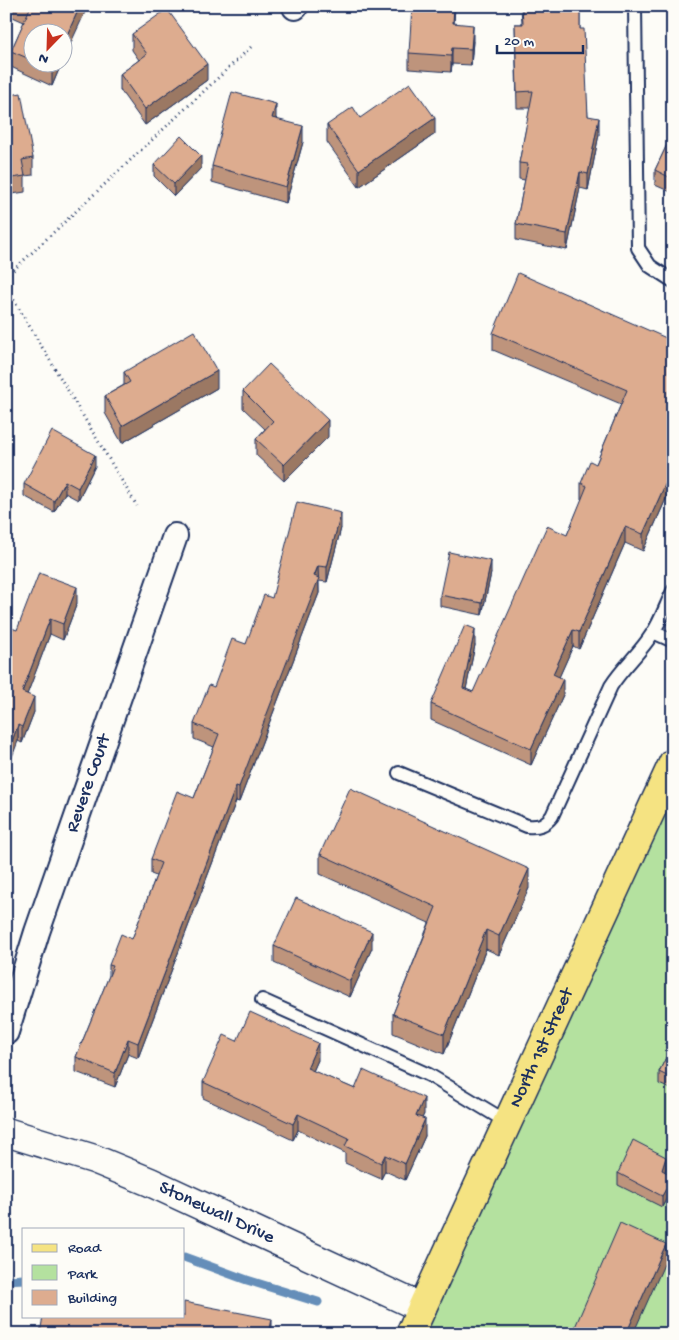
<svg xmlns="http://www.w3.org/2000/svg" width="679" height="1340" font-family="'Gochi Hand',sans-serif">
  <style>
    .green { fill: #b4e19f; stroke: #68887e }
    .lines { fill: none; stroke-linecap: round; stroke-linejoin: round }
    .stream { stroke: #658eb9; stroke-width: 9 }
    .lane-casing { stroke: #1b2f5e; stroke-width: 16 }
    .street-casing { stroke: #1b2f5e; stroke-width: 28 }
    .secondary-casing { stroke: #1b2f5e; stroke-width: 31 }
    .primary-casing { stroke: #1b2f5e; stroke-width: 31 }
    .path { stroke: #1b2f5e; stroke-width: 3; stroke-dasharray: 1 4; stroke-linecap: butt }
    .lane { stroke: #fdfcf7; stroke-width: 12 }
    .street { stroke: #fdfcf7; stroke-width: 24 }
    .secondary { stroke: #fdfcf7; stroke-width: 28 }
    .primary { stroke: #f5e382; stroke-width: 28 }
    .wall { fill: #be947b; stroke: #1b2f5e }
    .shaded-wall { fill: #9b7864; stroke: #1b2f5e }
    .building { fill: #ddac8f; stroke: #1b2f5e }
    .labels { text-anchor: middle; dominant-baseline: central; stroke-width: 4.5; stroke-linejoin: round; paint-order: stroke }
    .street-label { font-size: 19px; fill: #1b2f5e; stroke: #fdfcf7 }
  </style>
  <rect width="100%" height="100%" fill="#fdfcf7"/>
  <filter id="ink" filterUnits="userSpaceOnUse"><feTurbulence type="fractalNoise" baseFrequency=".02" numOctaves="2"/><feDisplacementMap in="SourceGraphic" scale="10" xChannelSelector="R" yChannelSelector="G"/><feConvolveMatrix kernelMatrix="1 2 1 2 8 2 1 2 1" color-interpolation-filters="sRGB"/></filter>
  <g filter="url(#ink)">
    <path class="green" d="M673 763V1334H415Z"/>
    <g class="lines">
      <path class="stream" d="M184 1257 247 1280 318 1302
        M6 1280 24 1279"/>
      <g class="lane-casing">
        <path id="lane" d="M635 6 638 248 650 266 673 281
          M653 632 673 641
          M399 773 527 826C539 827 545 825 552 816L611 686C623 667 640 653 652 634 661 621 666 605 673 591
          M262 1000 429 1075 507 1122"/>
      </g>
      <g class="street-casing">
        <g id="street">
          <path d="M295 6V7"/>
          <path id="s1" d="M6 1032 37 932 175 536"/>
        </g>
      </g>
      <g class="secondary-casing">
        <g id="secondary">
          <path id="s2" d="M6 1132 94 1159 150 1182 422 1308"/>
        </g>
      </g>
      <g class="primary-casing">
        <g id="primary">
          <path id="s3" d="M410 1334 673 763"/>
        </g>
      </g>
      <path class="path" d="M6 277 251 47
        M6 287 137 506"/>
      <use href="#lane" class="lane"/>
      <use href="#street" class="street"/>
      <use href="#secondary" class="secondary"/>
      <use href="#primary" class="primary"/>
    </g>
    <path class="wall" d="M6 6H86V10L32 32V62H62L52 86 11 67V51L24 22 6 14Z
      M455 6 454 23 473 41 471 65 452 64 451 72 409 69V53Z
      M521 6H580V29L588 116 599 134 588 190 580 188 567 250 516 240V224L525 180 519 179V163L530 108H517L515 24H522Z
      M132 34 207 80 145 125 120 90V74L139 60 132 50Z
      M6 96 33 158V175L25 176V192L6 195Z
      M276 118 303 142 286 203 212 182V166Z
      M360 118 435 134 359 187 327 142V125Z
      M673 132V193L655 185V170Z
      M154 165 201 168 174 196 154 176Z
      M493 333 673 341V483L643 551 625 543 579 649 573 646 559 677 563 695 531 765 431 720V704L475 645 466 689 473 692 567 535 582 500 581 499V483L596 464 621 404 493 350Z
      M124 372 217 388 122 443 105 413V396L124 385Z
      M243 391 328 437 284 481 256 455V439L265 429 243 408Z
      M95 466 78 500 65 493 54 512 24 496V484Z
      M341 528 327 582 319 581V593L239 802 236 801 138 1058 128 1054 115 1087 76 1072V1057L109 976V965L132 939 156 876 151 874V859L194 798 214 747 194 739V724L214 687 246 644 272 598Z
      M491 573 482 615 440 606V595Z
      M77 603 63 640 50 634 27 694 34 712 22 743 18 741 17 630Z
      M320 854 529 888 499 955 486 949 444 1054 393 1033V1014L429 923 320 874Z
      M274 946 372 948 350 997 274 963Z
      M237 1041 318 1060 313 1071 355 1089 424 1114 422 1118 425 1136 405 1180 385 1171 381 1179 345 1163V1153L298 1130 293 1140 203 1098V1082Z
      M673 1043V1090L659 1084V1072Z
      M666 1168 665 1172 673 1176V1187L662 1207 618 1185V1173Z"/>
    <path class="shaded-wall" d="M80 6H86V10L62 62V46Z
      M454 6H455L453 39V23Z
      M473 25V41L471 65V49Z
      M452 48V64L451 72V56Z
      M55 62H62L52 86V69Z
      M207 64V80L145 125V109Z
      M276 104V120L272 118Z
      M435 118V134L359 187V170Z
      M599 118V134L588 190V174Z
      M303 126V142L286 203V187Z
      M201 156V168L174 196V184Z
      M580 172V188L567 250V234Z
      M217 371V388L122 443V426Z
      M328 420V437L284 481V465Z
      M95 455V466L78 500V488Z
      M673 467V483L643 551V534Z
      M65 481V493L54 512V501Z
      M341 513V528L327 582V567Z
      M625 527V543L579 649V632Z
      M491 561V573L482 615V603Z
      M318 566 319 593 239 802V787Z
      M77 587V603L63 640V624Z
      M50 619V634L22 708V692Z
      M475 629V645L463 704V688Z
      M573 630V646L553 691V674Z
      M563 679V695L531 765V749Z
      M34 697V712L22 743V727Z
      M18 725V741L6 773V757Z
      M236 786V801L138 1058V1043Z
      M529 869V888L499 955V936Z
      M486 930V949L444 1054V1034Z
      M372 932V948L350 997V981Z
      M128 1039V1054L115 1087V1073Z
      M318 1043V1060L307 1085V1068Z
      M424 1098V1114L416 1132V1116Z
      M298 1114V1130L293 1140V1124Z
      M425 1119V1136L405 1180V1164Z
      M385 1155V1171L381 1179V1163Z
      M666 1157V1168L662 1182V1170Z
      M673 1176V1187L662 1207V1196Z
      M666 1244V1260L633 1334H626Z
      M272 1319V1334H269Z"/>
    <path class="building" d="M26 6H80L62 46V32H32V60L11 51 30 8Z
      M412 6H454L453 23 473 25 471 49 452 48 451 56 409 53Z
      M522 6H580V29H584L588 116 599 118 588 174 580 172 567 234 516 224 528 164 519 163 533 91 517 92 515 24H523Z
      M167 9 207 64 145 109 120 74 147 54 132 34Z
      M37 62H55L52 69Z
      M410 83 435 118 359 170 327 125 353 107 360 118Z
      M232 92 276 104 272 118 303 126 286 187 212 166Z
      M21 93 33 158 22 160 25 176 6 179V96Z
      M673 132V179L655 170Z
      M181 136 201 156 174 184 154 165Z
      M518 273 673 341V467L643 534 625 527 579 632 573 630 553 674 563 679 531 749 431 704 465 625 475 629 463 688 473 692 547 526 567 535 587 486 581 483 590 461 596 464 627 390 493 333Z
      M194 331 217 371 122 426 105 396 130 382 124 372Z
      M269 364 328 420 284 465 256 439 273 421 243 391Z
      M52 431 95 455 78 488 65 481 54 501 24 484Z
      M297 502 341 513 327 567 318 566 314 576 319 578 239 787 236 786 138 1043 128 1039 115 1073 76 1057 113 966 109 965 121 934 132 939 161 863 151 859 177 791 194 798 219 734 194 724 209 685 214 687 232 639 246 644 264 595 272 598Z
      M449 552 491 561 482 603 440 595Z
      M39 573 77 587 63 624 50 619 22 692 34 697 22 727 18 725 6 757V626L17 630Z
      M350 788 529 869 499 936 486 930 444 1034 393 1014 436 907 320 854Z
      M296 898 372 932 350 981 274 946Z
      M250 1012 318 1043 307 1068 355 1089 363 1070 424 1098 416 1116 425 1119 405 1164 385 1155 381 1163 345 1146 349 1138 298 1114 293 1124 203 1082 224 1035 237 1041Z
      M673 1043V1079L659 1072Z
      M633 1140 666 1157 662 1170 673 1176 662 1196 618 1173Z
      M620 1223 666 1244 626 1334H572Z
      M184 1302 272 1319 269 1334H40L43 1316H184Z"/>
  </g>
  <g class="labels">
    <g class="street-label">
      <text stroke="none"><textPath href="#s1" startOffset="262">Revere Court</textPath></text>
      <text stroke="none"><textPath href="#s3" startOffset="315">North 1st Street</textPath></text>
      <text stroke="none"><textPath href="#s2" startOffset="226">Stonewall Drive</textPath></text>
    </g>
  </g>
  <rect width="679" height="1340" fill="none" stroke="#fdfcf7" stroke-width="25"/>
  <rect x="12" y="12" width="654" height="1315" fill="none" stroke="#1b2f5e" stroke-width="2" filter="url(#ink)"/>
  <rect x="22" y="1228" width="162" height="90" fill="#fdfcf7" stroke="#a3aaba"/>
  <rect x="32" y="1244" width="25" height="8" fill="#f5e382" stroke="#a3aaba"/>
  <text x="68" y="1252" font-size="15" fill="#1b2f5e">Road</text>
  <rect x="32" y="1265" width="25" height="15" fill="#b4e19f" stroke="#a3aaba"/>
  <text x="68" y="1278" font-size="15" fill="#1b2f5e">Park</text>
  <rect x="32" y="1290" width="25" height="15" fill="#ddac8f" stroke="#a3aaba"/>
  <text x="68" y="1302" font-size="15" fill="#1b2f5e">Building</text>
  <g transform="translate(48 48) rotate(203)"><circle r="24" fill="#fdfcf7" stroke="#a3aaba"/>
  <path d="M0-4L9 19L0 12L-9 19Z" fill="#c8321e"/>
  <text y="-8" font-size="14" font-weight="bold" text-anchor="middle" fill="#1b2f5e">N</text>
  </g>
  <path d="M497 45v8h86v-8" fill="none" stroke="#1b2f5e" stroke-width="2.5"/>
  <text x="504" y="45" font-size="15" fill="#1b2f5e" stroke="#fdfcf7" stroke-width="4" paint-order="stroke">20 m</text>
</svg>
